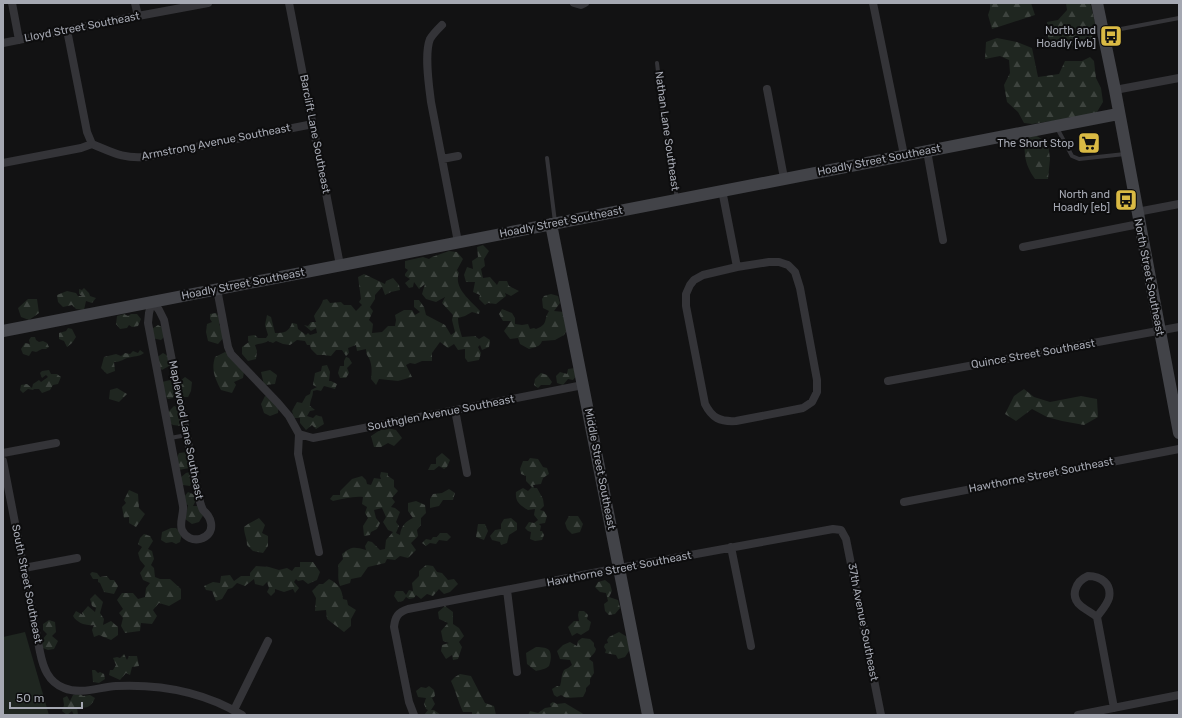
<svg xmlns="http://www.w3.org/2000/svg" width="1182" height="718" font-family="Rubik,sans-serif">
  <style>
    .green { fill: #1f2620 }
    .forest { fill: url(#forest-firs) }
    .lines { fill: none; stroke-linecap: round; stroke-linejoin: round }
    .lane { stroke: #343438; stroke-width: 4 }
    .street { stroke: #343438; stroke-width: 8 }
    .secondary { stroke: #424348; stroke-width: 12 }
    .labels { text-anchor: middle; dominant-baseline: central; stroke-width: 4; stroke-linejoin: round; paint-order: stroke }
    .street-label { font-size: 11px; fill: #a5a8b2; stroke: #0d0d0e }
    .poi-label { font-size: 11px; fill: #a5a8b2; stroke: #0d0d0e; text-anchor: end }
  </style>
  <defs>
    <pattern id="forest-firs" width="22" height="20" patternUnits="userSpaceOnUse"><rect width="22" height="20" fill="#1f2620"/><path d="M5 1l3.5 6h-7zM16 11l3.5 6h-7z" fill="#3d433e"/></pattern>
  </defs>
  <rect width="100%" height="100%" fill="#121213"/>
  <path class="green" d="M25 632 49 715H3V637Z"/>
  <path class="forest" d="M990 3H1031L1035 15 992 29 988 15 990 9Z
    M1066 3H1090L1095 22 1093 43 1086 42 1063 48 1048 38 1047 22 1058 20 1067 10Z
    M997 38 1017 42 1032 48 1038 77 1059 74 1065 61H1082L1090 57 1094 61 1096 78 1101 88 1103 102 1097 112 1077 128 1064 127 1051 121 1032 124 1024 123 1018 112 1007 102 1004 85 1010 73 1009 60 1000 56 985 59 986 42Z
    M1032 133 1048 143 1050 159 1048 179H1035C1024 163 1025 156 1024 137Z
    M483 245 489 251 484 259 485 266 481 269 483 278 490 277 497 285 499 281H507L509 286 519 291 511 296 505 293 506 296 496 304 488 303 485 305 479 299 480 295 473 292 475 282H466L464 275 467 267 473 269 472 261 478 257 477 247Z
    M449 251 457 252 463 259 457 270 459 273C453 288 471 301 480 311L479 314 472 312 465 316 458 318C458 325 460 330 462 337L475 336 479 339 484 336 490 340 489 347 482 350 480 345 478 347 481 353 479 360 468 362 465 358V349L458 350 454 344 448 348 440 342 432 353V361H422L415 364 410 363 406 365 412 377 398 381 379 379 376 385 371 379C372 372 372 364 369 358 367 355 366 354 366 349L357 351 356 345 348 348 349 353 346 356 342 350H336L331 356 324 355H317L311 349 310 345H307L305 341 297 340 290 345 283 344 276 341 273 343 268 341C264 344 259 343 255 345L257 351 256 359 248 361 242 354V347L249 342 248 341V336L255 335 258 338H266L268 335 265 325 267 315 271 317 275 333C284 333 289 332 292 323L297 324 298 329 306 335 308 333 310 335 317 333 316 328 311 331 304 325 308 326 311 322H316L314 316C317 310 321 307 323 300L327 299 330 303 341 302 344 305H351L356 311 362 305 359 302 361 299 358 277 364 274 385 284 386 281 393 278 399 285 400 290 391 292 385 295 382 287 375 295V299L370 307 373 311 369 320 373 324 372 333 382 332 388 326H395L396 320 395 315 404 310H412L415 315 420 312 414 307V300H419L424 307 426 315 445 325 451 335 455 332 452 320 453 315 442 303 445 297 436 302 426 299 422 294 425 284 419 289 414 282 413 287 409 288 405 283 410 279 405 276V274L408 270 405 268V261L423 257 429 259 432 257Z
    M84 288 89 293 90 296 96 298 92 303 86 301 84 310 76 309 72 305 63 307 58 302 57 295 67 291 76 293 78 296H82L79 294V289L82 290Z
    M551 294 558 296 560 303 554 311 564 312 572 320 564 335 555 340 542 341C540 347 535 347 529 349L520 344 518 338 510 339 504 331 511 321H503L499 314 502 309 512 313 515 318V324L522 325 528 324 530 329 534 328 536 329C549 324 543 320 549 311L543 308 542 299 544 296Z
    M28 299H37L39 313 29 320 21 317 18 308Z
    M216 313 221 319 219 325 223 328 225 336 218 344 208 341 206 332 207 324 212 322 210 319V314Z
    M124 314 128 316 131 314H137L141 319 138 326 132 327 129 325 127 328 120 329 116 324 117 316Z
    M158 325 165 329 166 335 161 340 152 338 150 330Z
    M68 328 72 329 76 337 72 343 67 347 64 341 59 339V333L66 331Z
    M31 337H35L36 340 39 342 43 341 47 343 49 347 46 349H42L36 352 32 351 29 356 23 354 21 349 25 343 30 344 29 340Z
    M140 350 144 353C139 357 134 356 127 358 122 360 120 362 114 362L115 371 107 374 101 368 104 357 116 354 121 356 125 353 130 354 133 351 138 353Z
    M225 352 238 356 245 365 243 378 234 382 236 385 232 393 221 390C215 378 211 370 215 357Z
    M163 353 170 357 169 366 162 370 157 366 156 358Z
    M346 357 349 358 352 363 347 368 349 373 346 378H340L338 373 340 366H344V361Z
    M327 365 330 372 329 381H331L337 384 335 389 324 386 321 391 317 390 313 391C313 397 310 400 310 406L315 410 310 411 307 416 313 418 316 415 322 417 324 424 316 429 312 425 306 430 300 423V418H294L292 411 297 402 302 403 306 396 310 394 311 390 317 387 313 385 315 373 321 371 322 366Z
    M575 368 577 375 573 380 568 379 563 385 557 383 556 376 560 372 567 374 568 369Z
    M49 370 51 374H57L61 377 58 384 53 385 50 390 42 393 39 389H34L33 390 28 389 23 393 20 390 21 385 27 384 32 388 33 384 39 380 41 382 48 377 46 375 42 378 40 373 42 371Z
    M270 370 277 375 275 384 264 385 261 372Z
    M541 373 547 375 552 382 550 385H541L538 388 534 385 535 379Z
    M185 377 192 382 191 391 188 397H180L176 390 173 398 168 399 162 391V382L170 380 175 385Z
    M117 388 127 394 119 402 109 399 110 390Z
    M1024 389 1034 397 1050 402 1081 396 1097 399 1098 417 1084 425 1062 421 1047 417 1032 409 1016 421 1005 414 1014 396Z
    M265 396 275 397 279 401 278 413 270 416 264 413 261 404Z
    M174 406 184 410 181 426 173 425 168 422 167 413Z
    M388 428 396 430 402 438 394 446 388 443 381 447H374L371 436 380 430Z
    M187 452 189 468 179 470 176 460 179 453Z
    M442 453 450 460 447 467 444 469 439 466 434 470H428L431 464H436V458Z
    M530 458 538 459 543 467 547 468 549 474 543 478 541 484 533 485 534 488H537L543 499 544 506 540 510 544 511 547 516 545 523 539 524 541 526 540 531H542L544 535 542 540 535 541 530 539 531 532 528 531 525 528 529 522 534 523 538 520 534 515 535 509 528 510C520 505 515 502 516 492L523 488 528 491 532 487 526 481V476L521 474 520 469 523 461H528Z
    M190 472 193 478 190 486 183 485 180 478 186 473Z
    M381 472 388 473V476L394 480V487L398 491 392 498 395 502 391 507 395 508 400 512 396 522 399 526 396 533 400 535C401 526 406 521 413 518L408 511V503L416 501 425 505 426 513 421 518V525L417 530 418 536 411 543 416 550 408 558 400 556 395 560 387 559 385 563 368 567 361 577 351 579 350 583 340 586C337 578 339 573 338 565L343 559 342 554C352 546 354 547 366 550L365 546 368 541 372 542 380 550 385 549 386 540 393 532 388 530 383 522 386 517 382 508 374 510 376 518 380 523 377 529 371 532 370 535 364 536 363 526 368 518 365 513 367 507 362 504 363 497C353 496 343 499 333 501L330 499 333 495H340V491L352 479 362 476 366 480 367 484 371 485 374 478 381 479 380 476Z
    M449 489 455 493 453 500H443L439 506 430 508V499L433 494 442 493Z
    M129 490 138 494 139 508 145 514 136 527 129 523V517L124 518 122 507 126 503 124 500Z
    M188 492 195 495 196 500 193 506H199L204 514 199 522 192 524 185 519 188 505 185 504 183 498Z
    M569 516H578L583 524 580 532 572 534 567 529 565 523Z
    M259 518 265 525 262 533 268 536V546L263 553 253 551 247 545C247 538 244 534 244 527L248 524Z
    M511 518 517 523V530L509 535 507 543 501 545 500 542 492 540 490 536 495 530 501 529V524L504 519Z
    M478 524H485L488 531 484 540 476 537Z
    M171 528H176L182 534 180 542 176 544 172 542 166 543 161 540 162 532Z
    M440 533H447L451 537 447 541 439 540 436 544 430 543 426 546 422 543 426 539 431 540 433 537H437Z
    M144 534 150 536 153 541 148 549 152 551 154 559 151 565 154 568 155 577 160 579H170L181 589V599L169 606 159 603 153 610 157 616 152 624 141 623 140 631 125 633 121 626 123 618 119 613 123 609 117 600 122 593H133L138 599 145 597 146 588 150 583 143 580 140 573 145 566 140 560 138 553 142 547 138 544 140 538Z
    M300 562H313L320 572 317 580 308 584 303 580 298 581 296 579 294 582 299 588 295 593 293 589 284 592 275 589V592L271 596 267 592 269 588 267 582 263 586 255 584 254 579 245 586 237 583 232 588 228 589 222 599 216 601 212 591 206 590 204 586 213 582 220 583 221 576 230 575 234 581 241 576H250V573L256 566 269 567 279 570 287 568 292 571 295 567H300Z
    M426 565 433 566 437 572 442 573 448 580 454 579 458 584 450 592 444 594 439 589 433 596 427 594 421 599 416 595 414 598 409 599 406 597 403 601 398 602 394 596 396 591H403L406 595 409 590 413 591 412 583 419 576V571Z
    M92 572 97 573 100 577 107 576 110 580H114L118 586 114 594 104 592 100 583 98 582V579H93L90 574Z
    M329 579C338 584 342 588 343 599L347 600 348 605 356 610 351 619V626L344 632 327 619 326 610 315 611 316 598 312 591 319 584H323Z
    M605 580 610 584 612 591 609 597 618 600 620 608 615 614 609 615 605 611 604 604 608 601 606 593 600 592 595 587 598 582Z
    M95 594 103 602 100 613 104 619 103 625 111 621 118 627V635L111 640 99 635 94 637 92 630 94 625C86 626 77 623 73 616L76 611 83 615 82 613 88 606 95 612 96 608 92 606 90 599Z
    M445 606 453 612V624L459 628 464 636 459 642 462 647 458 659 453 660 452 655 446 659 441 651 442 645 449 643 443 641 441 631 448 623 439 619 438 612Z
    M579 611H584L588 615 587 619 591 622 589 630 581 635 577 633 572 636 568 627 574 621H579L578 615Z
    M49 620 55 622 56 632 52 636 58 641 54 649 48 650 43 648 42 640 47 634 43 630V624Z
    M619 632 629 638 631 648 625 657 618 659 616 655 605 653 606 650 604 647 605 644 608 643 607 640 609 637Z
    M582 638 590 639 594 643V646L596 649 595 652 589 659 593 662 594 673 590 679V684L586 688V691L583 697 566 698 561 695 557 697 554 695 552 689 557 686H560C562 680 561 675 564 670L568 668 572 665 570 660 560 659 557 651 563 645 570 642 577 646 578 641Z
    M536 647C539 647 546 647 549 650 552 654 551 661 549 666 546 669 540 670 536 671L527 664 526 653Z
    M124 654 127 660 129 656H137L139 666 132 667 130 675 126 673 120 680 109 675 110 670H113L116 665 113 658 117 657 120 658Z
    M92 670H95L98 673 100 672 104 674 105 679 99 683 93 682Z
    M460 674 471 676 485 703 494 706 496 715H472V712H463C458 702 456 691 451 681L455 677Z
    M429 686 434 690 435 696 432 698 435 704 431 710H434L441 715H424L428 710 426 709 424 704 426 698 418 697 416 691 421 687 426 688Z
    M80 694 83 696 90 695 95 698C91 707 87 709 77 707L78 715H74L72 711 67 715 62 711 64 705 63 698 67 696 70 701 73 695Z
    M553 702 557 704 565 703 585 715H528L530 711 538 713 545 708 551 707 550 704Z"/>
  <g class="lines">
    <path class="lane" d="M1105 32 1179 18
      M657 63 663 114 677 199
      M1057 128 1072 156 1079 159 1125 154
      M547 158 555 222
      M170 438 187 435"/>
    <path class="street" d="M12 3 19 40
      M135 3 138 16
      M289 3 340 265
      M574 3 581 5 585 3
      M873 3 904 155
      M442 25C438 29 433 34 430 39 424 54 429 86 431 102L458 242
      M67 30 87 132 92 144
      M3 43 138 16 208 3
      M767 89 784 178
      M1115 90 1179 78
      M927 151 943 240
      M442 159 458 156
      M3 163 81 148 92 144C112 152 123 159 145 157L313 124
      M722 190 737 267
      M1137 212 1179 204
      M1023 247 1139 224
      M769 262H779L788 265 795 272 800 288 817 380V392L812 402 803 408 736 421C720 422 712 418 705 404L686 306V294L690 285 694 280 703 275 737 267Z
      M217 289 228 347 231 354 278 403 289 416 299 434 298 454 319 552
      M152 301 159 310 164 320 199 498C200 502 201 506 203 510 207 514 210 517 211 523 214 540 189 546 182 530 179 523 184 514 183 506L148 323 149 313Z
      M888 381 1179 327
      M455 410 467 473
      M299 434 313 438 583 385
      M3 453 56 443
      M3 461 40 652C43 667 48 682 64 688 81 695 99 687 116 686 159 684 204 692 242 715
      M904 502 1179 449
      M731 547 751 646
      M24 568 77 558
      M1088 576C1101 576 1112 584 1109 598 1107 605 1101 611 1097 617 1092 613 1086 610 1081 606 1069 596 1076 581 1088 576Z
      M507 590 517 672
      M1097 617 1114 708
      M234 710 268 641
      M414 715 409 702 394 627C395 617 398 612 408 609L603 571 833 529 841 530 846 539 881 715
      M1078 715 1179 695"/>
    <path class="secondary" d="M1097 3 1115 90 1179 433
      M551 224 648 715
      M3 331 1118 114"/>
  </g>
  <defs>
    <g id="bus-square" transform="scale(1.15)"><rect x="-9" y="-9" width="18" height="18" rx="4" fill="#daba44" stroke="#0d0d0e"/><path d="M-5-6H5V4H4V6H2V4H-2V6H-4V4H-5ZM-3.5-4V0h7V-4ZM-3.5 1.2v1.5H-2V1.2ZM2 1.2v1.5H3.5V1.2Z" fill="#111"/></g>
    <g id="supermarket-square" transform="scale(1.15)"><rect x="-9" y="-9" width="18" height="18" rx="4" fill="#daba44" stroke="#0d0d0e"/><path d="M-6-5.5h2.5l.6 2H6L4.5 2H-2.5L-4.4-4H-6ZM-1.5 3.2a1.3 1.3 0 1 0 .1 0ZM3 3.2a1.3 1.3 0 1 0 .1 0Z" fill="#111"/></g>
  </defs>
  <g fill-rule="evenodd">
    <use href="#bus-square" x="1111" y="36"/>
    <use href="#supermarket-square" x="1089" y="143"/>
    <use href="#bus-square" x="1126" y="200"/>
  </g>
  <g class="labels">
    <g class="street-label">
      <text transform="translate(82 27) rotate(-11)">Lloyd Street Southeast</text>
      <text transform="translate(667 131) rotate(82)">Nathan Lane Southeast</text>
      <text transform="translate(315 134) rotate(79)">Barclift Lane Southeast</text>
      <text transform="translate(216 142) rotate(-11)">Armstrong Avenue Southeast</text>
      <text transform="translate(879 160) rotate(-11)">Hoadly Street Southeast</text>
      <text transform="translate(561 222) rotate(-11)">Hoadly Street Southeast</text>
      <text transform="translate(1149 277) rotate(79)">North Street Southeast</text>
      <text transform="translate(243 284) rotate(-11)">Hoadly Street Southeast</text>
      <text transform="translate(1033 354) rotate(-10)">Quince Street Southeast</text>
      <text transform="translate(441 413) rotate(-11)">Southglen Avenue Southeast</text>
      <text transform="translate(186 430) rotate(79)">Maplewood Lane Southeast</text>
      <text transform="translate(600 469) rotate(79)">Middle Street Southeast</text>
      <text transform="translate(1041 475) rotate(-11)">Hawthorne Street Southeast</text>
      <text transform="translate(619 569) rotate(-11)">Hawthorne Street Southeast</text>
      <text transform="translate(27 584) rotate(79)">South Street Southeast</text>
      <text transform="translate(863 622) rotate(79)">37th Avenue Southeast</text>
    </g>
    <g class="poi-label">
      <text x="1096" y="30">North and<tspan x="1096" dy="13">Hoadly [wb]</tspan></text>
      <text x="1074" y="143">The Short Stop</text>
      <text x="1110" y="194">North and<tspan x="1110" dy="13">Hoadly [eb]</tspan></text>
    </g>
  </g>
  <rect width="1182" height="718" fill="none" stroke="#a5a8b2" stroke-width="8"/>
  <path d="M10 702v6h72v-6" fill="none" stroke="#a5a8b2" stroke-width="2"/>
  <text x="16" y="702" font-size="12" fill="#a5a8b2" stroke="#0d0d0e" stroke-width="3" paint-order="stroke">50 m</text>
</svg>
